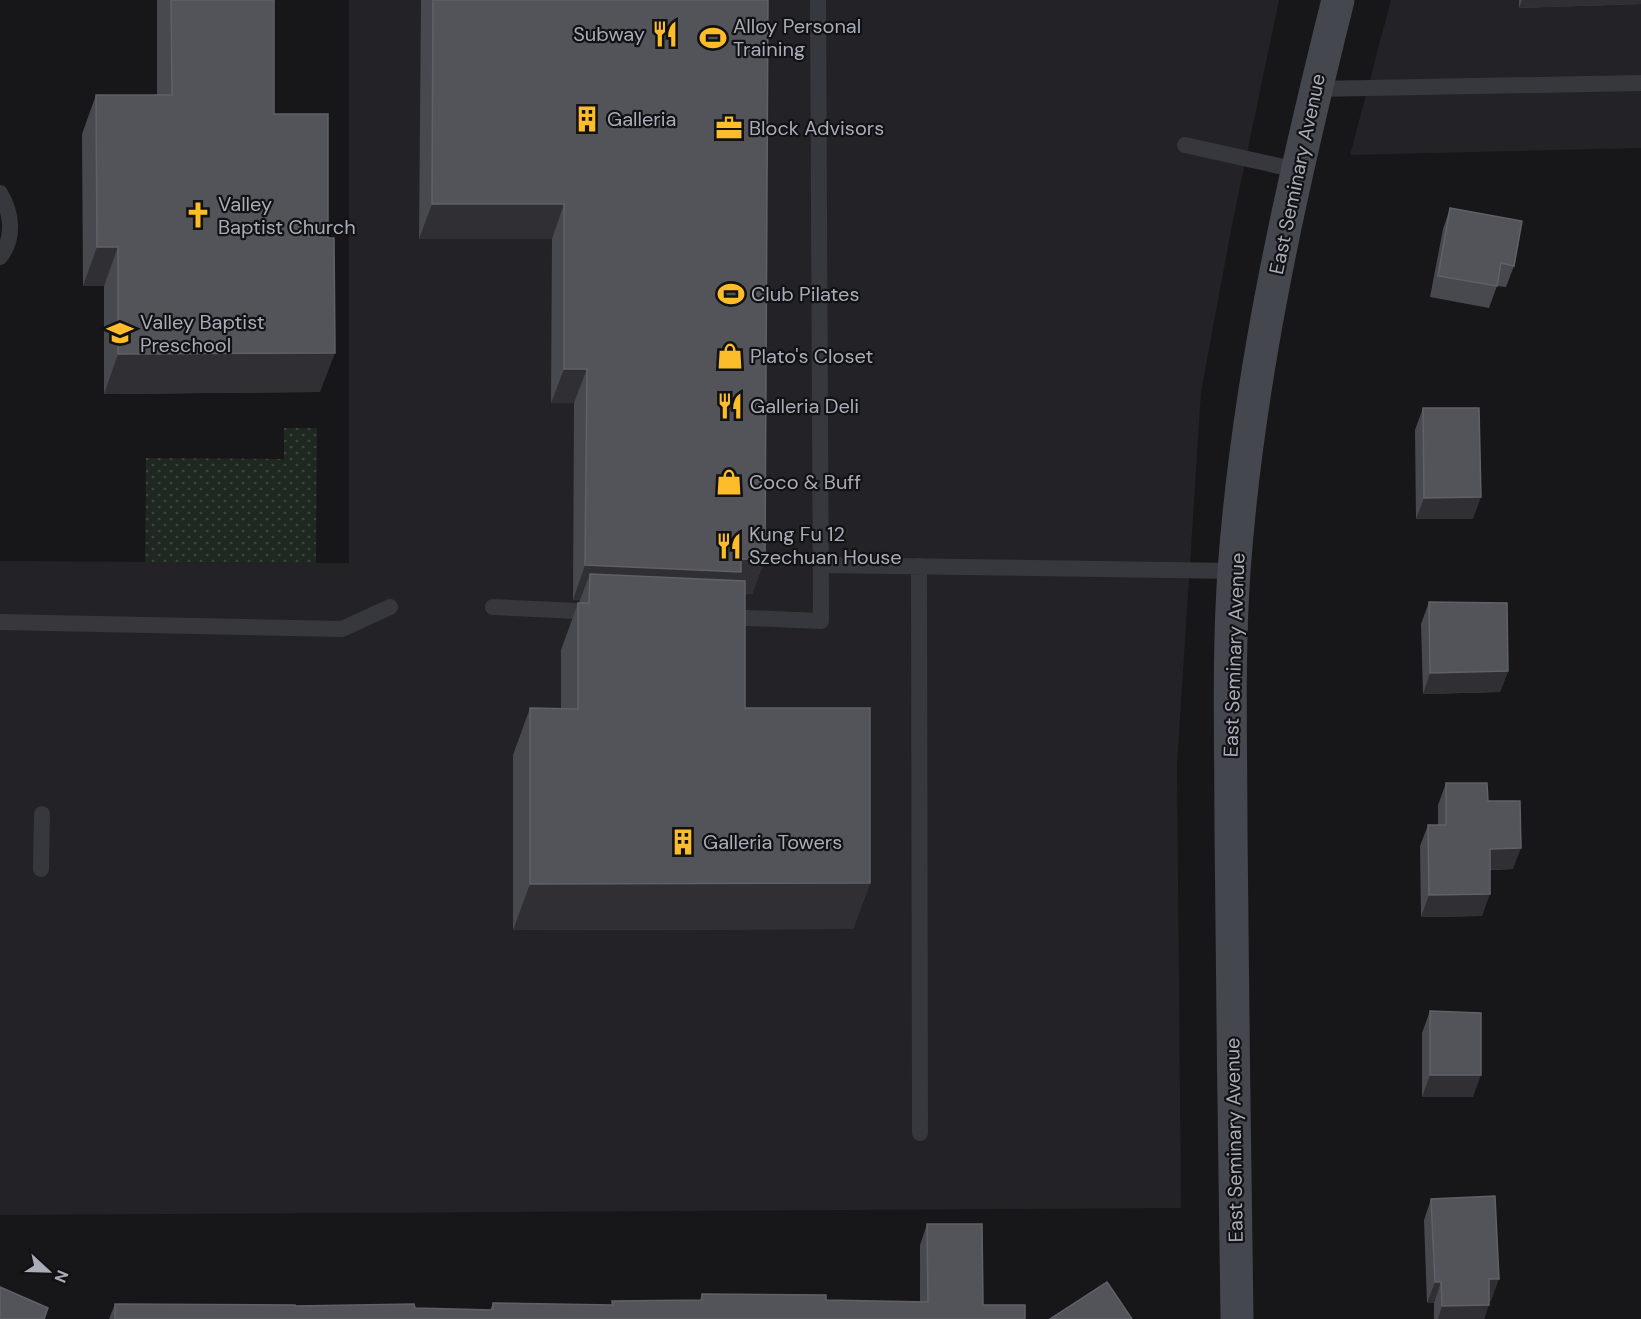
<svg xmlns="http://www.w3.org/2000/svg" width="1641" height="1319" font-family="'DM Sans',sans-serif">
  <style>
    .built { fill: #232226 }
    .green { fill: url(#green-dots) }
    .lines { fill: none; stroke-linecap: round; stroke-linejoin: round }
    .lane { stroke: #37383e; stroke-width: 16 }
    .secondary { stroke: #45474e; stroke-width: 33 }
    .wall { fill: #48494e }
    .shaded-wall { fill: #303034 }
    .building { fill: #53535a; stroke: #606168; stroke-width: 1.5 }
    .labels { text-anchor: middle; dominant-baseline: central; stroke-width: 4.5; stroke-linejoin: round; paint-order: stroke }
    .poi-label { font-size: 20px; fill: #a8adb9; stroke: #121114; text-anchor: start }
    .street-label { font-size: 20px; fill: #a8adb9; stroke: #121114 }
  </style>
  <defs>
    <pattern id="green-dots" width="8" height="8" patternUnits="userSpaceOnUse" patternTransform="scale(1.5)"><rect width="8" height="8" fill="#1e2720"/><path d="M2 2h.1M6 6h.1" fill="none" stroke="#3c443e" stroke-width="1.8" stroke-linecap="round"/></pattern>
  </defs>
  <rect width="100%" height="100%" fill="#171719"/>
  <path class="built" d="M349 0H1279L1232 225 1201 392 1177 765 1181 1208 0 1215V561L349 563Z
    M1391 0H1641V148L1350 155Z"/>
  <path class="green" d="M284 428H317L316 563 145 562 146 458 284 459Z"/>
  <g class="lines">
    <path class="lane" d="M1315 89 1641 83
      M1185 145 1297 170
      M0 193C12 213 15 238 0 257
      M821 565 1234 571
      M919 566 920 1133
      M493 607 598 612
      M723 617 821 621 818 0
      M0 622 342 629 390 607
      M41 869 42 814"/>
    <path class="secondary" d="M1237 1319C1235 1156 1232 994 1231 831 1231 745 1228 658 1234 571 1248 378 1291 188 1338 0"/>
  </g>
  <path class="wall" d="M157 0H274V114L320 392 104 394V286H83L82 134 96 95H157Z
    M421 0H768L765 559 752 594H745V708L870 883 853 929 513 930V755L530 708H561V650L578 603H579L580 600H573L574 403H551L552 239H419Z
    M1519 0H1641V4L1519 8Z
    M1450 208 1514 266 1506 287 1497 286 1489 308 1430 297 1443 229Z
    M1423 408 1473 519H1416L1415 430Z
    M1429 602 1508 671 1500 692 1423 694 1421 624Z
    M1446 783 1488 801 1513 869 1490 870 1482 916 1421 917 1420 846 1428 825H1438V805Z
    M1430 1011 1473 1097H1422V1033Z
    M1431 1199 1491 1301H1489L1484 1319H1434V1303H1427L1424 1220Z
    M927 1224 983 1305 1025 1319H109L115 1304 490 1310 493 1303 611 1305 612 1301 700 1300 702 1294 826 1300 920 1302V1245Z"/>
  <path class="shaded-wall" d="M1522 0H1641V4L1519 8Z
    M432 204H564L552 239H419Z
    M97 247H118L104 286H83Z
    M335 353 320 392 104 394 118 354Z
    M564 369H587L574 403H551Z
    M1481 497 1473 519H1416L1424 498Z
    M741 559H765L752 594H733L590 574 580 600H573L585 565Z
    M1508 671 1500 692 1423 694 1430 673Z
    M1521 848 1513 869 1482 870 1490 849Z
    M870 883 853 929 513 930 530 884Z
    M1490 894 1482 916 1421 917 1429 895Z
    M1430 1075H1481L1473 1097H1422Z
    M1489 1279H1499L1491 1301H1481Z
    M1435 1282H1441L1434 1303H1427Z
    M1489 1305 1484 1319H1438L1442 1306Z"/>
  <path class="building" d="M171 0H274V114H328V238H334L335 353 118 354V247H97L96 95H172Z
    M433 0H768L765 559H741V572L585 565 587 369H564V204H432Z
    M1450 208 1522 221 1514 266 1501 263 1497 286 1438 276Z
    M1423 408H1479L1481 497 1424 498Z
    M590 574 745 581V708H870V883L530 884V708L578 709V603H589Z
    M1429 602 1507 603 1508 671 1430 673Z
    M1446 783H1487L1488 801H1520L1521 848 1490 849V894L1429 895 1428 825H1446Z
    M1430 1011 1481 1013V1075H1430Z
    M1495 1196 1499 1279H1489V1305L1442 1306 1441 1282H1435L1431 1199Z
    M927 1224H982L983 1305H1025V1319H115V1304L295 1305V1306L414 1304 415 1308 493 1310V1303L613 1305 612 1301 702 1300V1294L826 1295V1300L928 1302Z
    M1107 1282 1132 1319H1050Z
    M0 1287 48 1308 44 1319H0Z"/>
  <defs>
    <g id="restaurant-bare" transform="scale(2.07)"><path d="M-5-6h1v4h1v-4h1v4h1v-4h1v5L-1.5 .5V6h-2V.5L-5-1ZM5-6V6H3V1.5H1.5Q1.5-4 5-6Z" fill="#fdbd2b" stroke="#121114" stroke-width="2.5" paint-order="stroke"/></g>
    <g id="stadium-bare" transform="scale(2.07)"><path d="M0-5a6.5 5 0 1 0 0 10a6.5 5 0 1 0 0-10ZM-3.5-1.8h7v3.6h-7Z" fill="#fdbd2b" stroke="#121114" stroke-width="2.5" paint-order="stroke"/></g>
    <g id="building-bare" transform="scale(2.07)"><path d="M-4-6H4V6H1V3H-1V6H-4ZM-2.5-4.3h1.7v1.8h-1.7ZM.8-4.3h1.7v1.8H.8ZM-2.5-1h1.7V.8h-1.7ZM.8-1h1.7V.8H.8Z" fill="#fdbd2b" stroke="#121114" stroke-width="2.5" paint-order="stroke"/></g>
    <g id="office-bare" transform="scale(2.07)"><path d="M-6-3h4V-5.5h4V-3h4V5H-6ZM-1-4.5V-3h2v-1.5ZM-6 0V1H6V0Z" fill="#fdbd2b" stroke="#121114" stroke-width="2.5" paint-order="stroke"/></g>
    <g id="church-bare" transform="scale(2.07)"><path d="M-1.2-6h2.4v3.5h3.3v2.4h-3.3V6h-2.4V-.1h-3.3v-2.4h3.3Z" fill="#fdbd2b" stroke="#121114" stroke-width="2.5" paint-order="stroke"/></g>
    <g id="school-bare" transform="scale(2.07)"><path d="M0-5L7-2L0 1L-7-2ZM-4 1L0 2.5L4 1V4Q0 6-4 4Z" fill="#fdbd2b" stroke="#121114" stroke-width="2.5" paint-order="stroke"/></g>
    <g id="shop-bare" transform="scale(2.07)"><path d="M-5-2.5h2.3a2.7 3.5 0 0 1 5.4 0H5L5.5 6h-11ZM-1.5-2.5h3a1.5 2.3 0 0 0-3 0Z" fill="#fdbd2b" stroke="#121114" stroke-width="2.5" paint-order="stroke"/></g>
  </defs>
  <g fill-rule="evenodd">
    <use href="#restaurant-bare" x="665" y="34"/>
    <use href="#stadium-bare" x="713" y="38"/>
    <use href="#building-bare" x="587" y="119"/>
    <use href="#office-bare" x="729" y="128"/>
    <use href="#church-bare" x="198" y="215"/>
    <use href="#stadium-bare" x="731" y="294"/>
    <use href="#school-bare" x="120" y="333"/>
    <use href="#shop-bare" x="730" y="356"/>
    <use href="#restaurant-bare" x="730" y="406"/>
    <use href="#shop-bare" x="729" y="482"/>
    <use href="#restaurant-bare" x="729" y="546"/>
    <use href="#building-bare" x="683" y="842"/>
  </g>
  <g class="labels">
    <g class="poi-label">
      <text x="733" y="26">Alloy Personal<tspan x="733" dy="23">Training</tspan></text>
      <text x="645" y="34" text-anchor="end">Subway</text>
      <text x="607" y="119">Galleria</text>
      <text x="749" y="128">Block Advisors</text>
      <text x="218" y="204">Valley<tspan x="218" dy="23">Baptist Church</tspan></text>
      <text x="751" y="294">Club Pilates</text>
      <text x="140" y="322">Valley Baptist<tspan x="140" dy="23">Preschool</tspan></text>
      <text x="750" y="356">Plato's Closet</text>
      <text x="750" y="406">Galleria Deli</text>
      <text x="749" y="482">Coco &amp; Buff</text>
      <text x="749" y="534">Kung Fu 12<tspan x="749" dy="23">Szechuan House</tspan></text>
      <text x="703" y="842">Galleria Towers</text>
    </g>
    <g class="street-label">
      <text transform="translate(1297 174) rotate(-78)">East Seminary Avenue</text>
      <text transform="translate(1234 655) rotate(-88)">East Seminary Avenue</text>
      <text transform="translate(1234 1140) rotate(-91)">East Seminary Avenue</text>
    </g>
  </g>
  <g transform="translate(48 1271) rotate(112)" stroke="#121114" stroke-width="4.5" paint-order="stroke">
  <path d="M0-4.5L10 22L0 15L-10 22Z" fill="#a8adb9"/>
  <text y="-9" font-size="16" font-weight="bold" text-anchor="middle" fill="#a8adb9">N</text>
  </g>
</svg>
